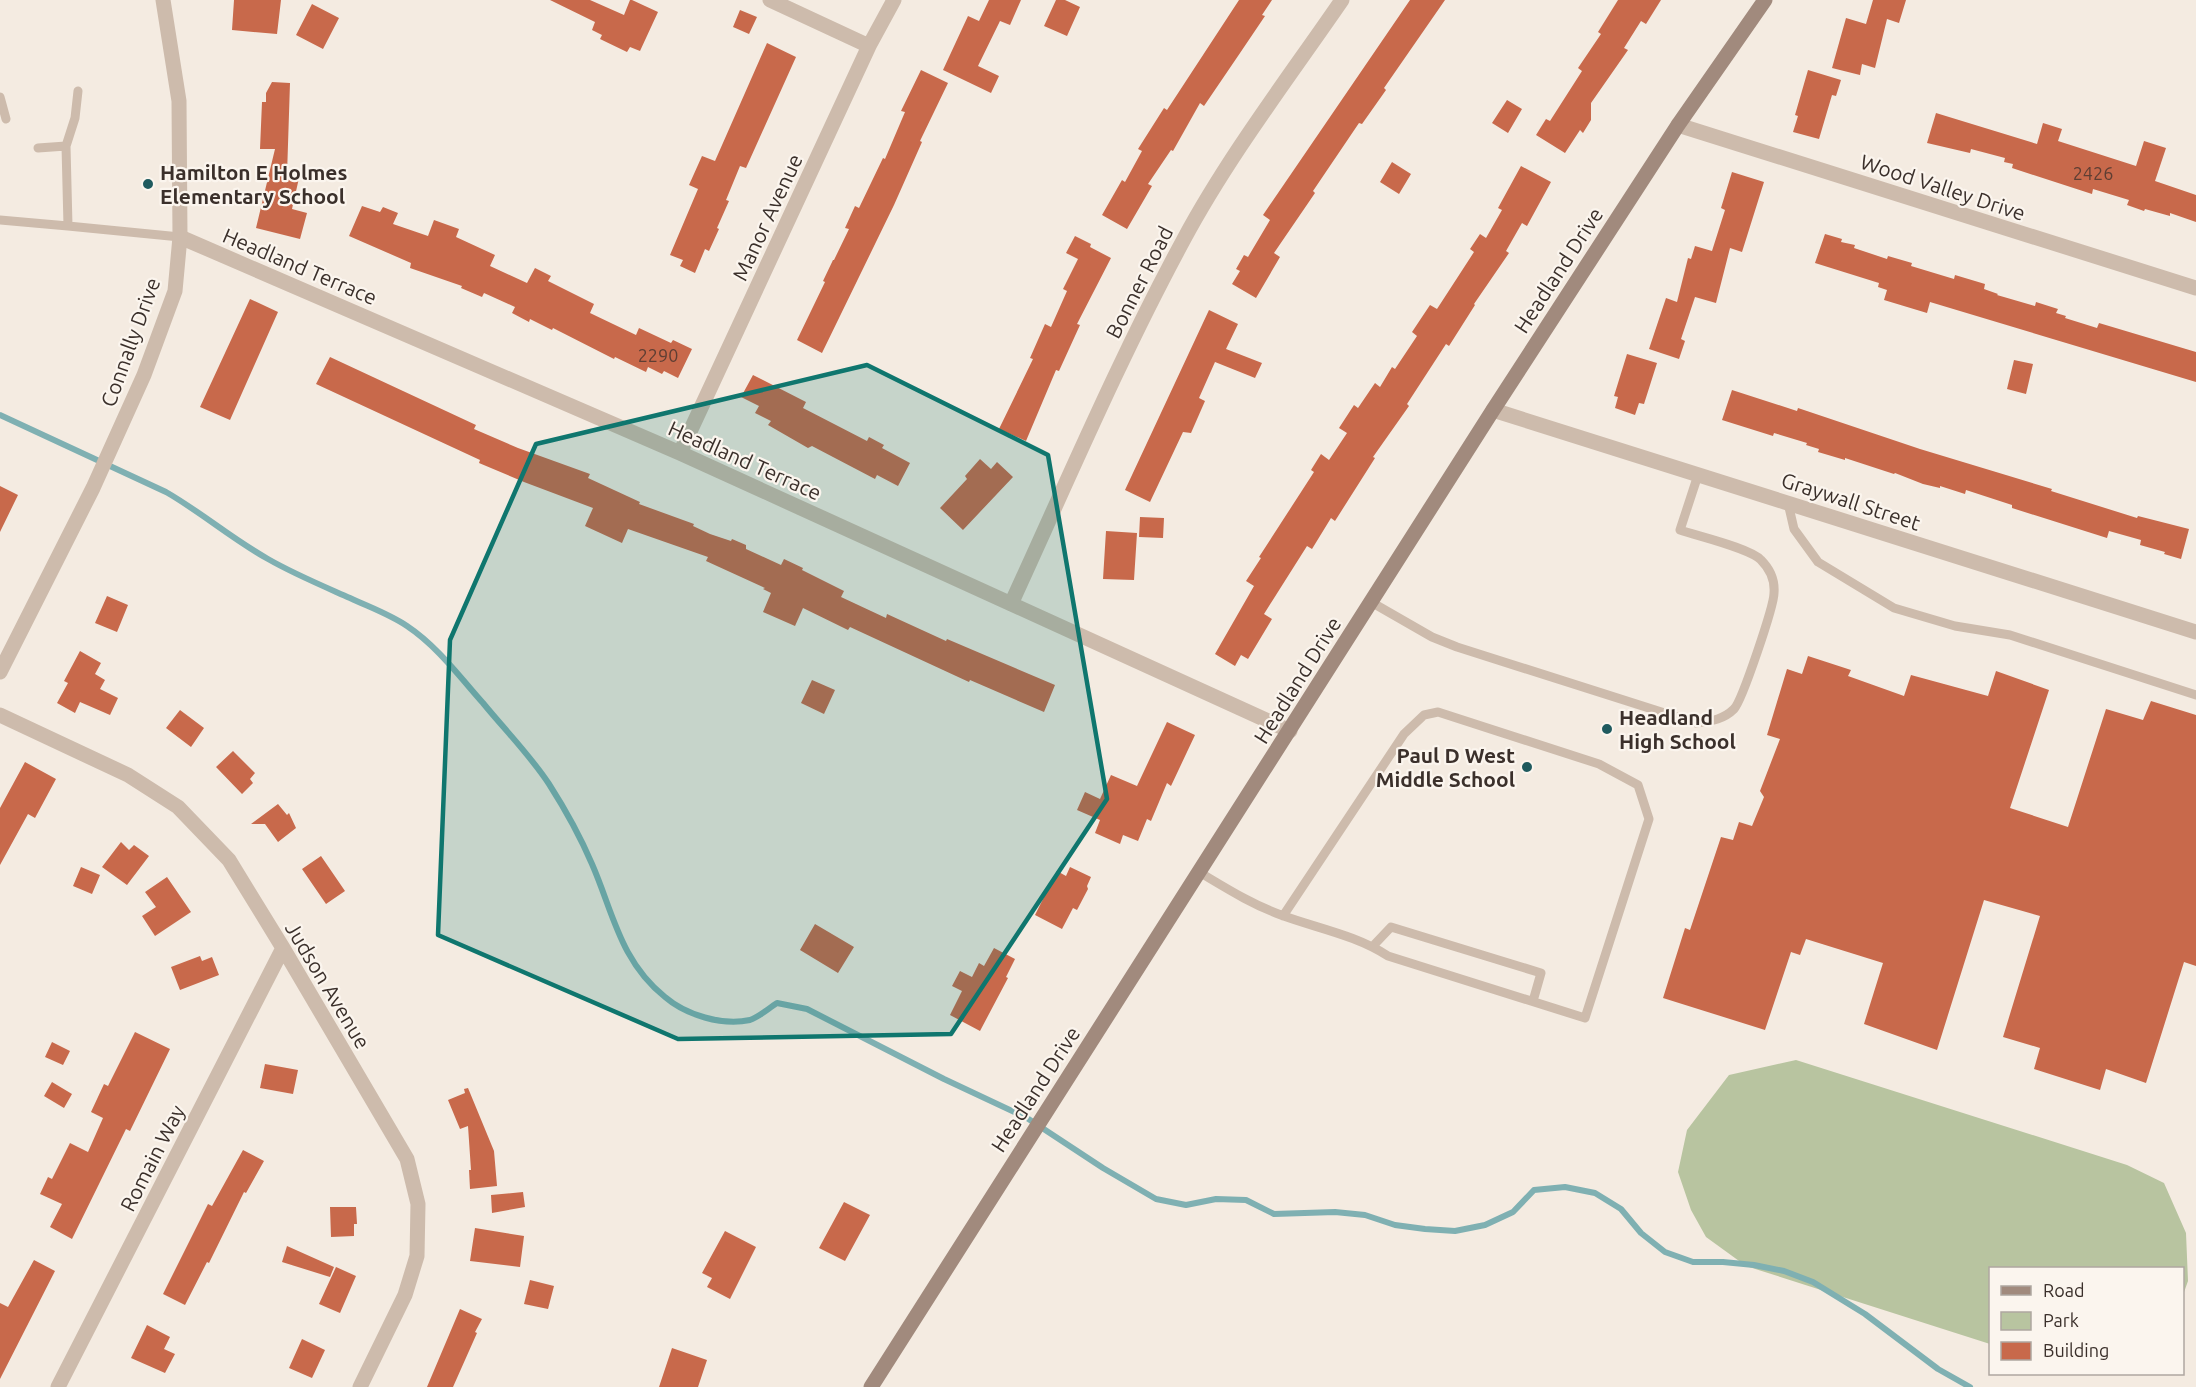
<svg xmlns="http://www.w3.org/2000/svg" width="2196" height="1387" font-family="Ubuntu,sans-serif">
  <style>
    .green { fill: #b8c4a0 }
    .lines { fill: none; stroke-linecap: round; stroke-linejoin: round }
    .stream { stroke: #7fb0b2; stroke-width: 6 }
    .building { fill: #c8694b }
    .service { stroke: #cdbbac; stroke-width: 9 }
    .minor { stroke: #cdbbac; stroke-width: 15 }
    .tertiary { stroke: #cdbbac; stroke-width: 15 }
    .secondary { stroke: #a18a7d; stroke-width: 15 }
    .marked { fill: #0f766e; fill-opacity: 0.2; stroke: #0f766e; stroke-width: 4.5; stroke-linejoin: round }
    .poi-dot { fill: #1f5a5e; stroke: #fbf5ee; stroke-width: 2 }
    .labels { text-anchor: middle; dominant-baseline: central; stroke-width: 4.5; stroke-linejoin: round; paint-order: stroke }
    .number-label { font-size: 18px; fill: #5e3e33 }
    .poi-label { font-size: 21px; font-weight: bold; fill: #3b302b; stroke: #fbf5ee; text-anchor: start }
    .street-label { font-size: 21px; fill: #3b302b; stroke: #fbf5ee }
  </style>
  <rect width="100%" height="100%" fill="#f4ebe1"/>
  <path class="green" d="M1796 1060 2127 1165 2164 1183 2186 1233 2188 1281 2183 1295 2182 1268H1990V1344L1746 1266 1706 1237 1691 1210 1678 1172 1687 1130 1729 1075Z"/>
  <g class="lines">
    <path class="stream" d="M0 415 166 492C201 512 232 539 268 559 294 574 323 586 350 598 369 607 389 614 407 626 437 646 459 676 483 703 505 730 530 755 549 784 565 809 580 836 592 864 613 912 620 961 665 997 686 1015 722 1026 750 1020 759 1017 769 1008 777 1003L807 1009 944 1079 1027 1118 1103 1168 1156 1199 1186 1205 1216 1199 1246 1200 1274 1214 1335 1212 1365 1215 1395 1225 1425 1229 1455 1231 1485 1225 1513 1212 1534 1190 1565 1187 1595 1193 1621 1209 1641 1233 1665 1252 1693 1262H1723L1754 1265 1784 1271 1813 1282 1865 1314 1938 1369 1970 1387"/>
  </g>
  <path class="building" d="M234 0H281L277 34 232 30Z
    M550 0H590L624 15 630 0H632L658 12 640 51 630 47 627 52 600 39 602 35 592 30 595 22Z
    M989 0H1021L1010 25 1000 21 978 66 999 76 991 93 943 70 968 16 979 21Z
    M1056 0H1065L1080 7 1067 36 1044 26Z
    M1239 0H1272L1262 15 1265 16 1238 56 1204 106 1200 103 1173 151 1171 150 1148 184 1152 186 1127 229 1102 215 1122 180 1125 182 1142 151 1138 149 1164 108 1167 110Z
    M1410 0H1445L1384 88 1386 90 1362 124 1359 123 1313 191 1315 193 1274 253 1280 257 1256 298 1232 284 1240 271 1236 269 1244 255 1248 257 1270 220 1263 215Z
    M1618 0H1661L1646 24 1641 21 1624 48 1628 50 1591 103V120L1583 133 1580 130 1565 153 1536 135 1546 119 1550 121 1582 71 1578 68 1601 34 1598 32Z
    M1873 0H1906L1899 23 1887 19 1875 68 1862 64 1860 75 1832 68 1846 18 1866 24Z
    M312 4 339 18 323 49 296 35Z
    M740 10 757 17 749 34 733 27Z
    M767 43 796 57 746 168 740 166 726 200 729 201 717 228 719 229 709 251 705 249 695 273 680 266 683 260 670 255 698 189 689 185 702 156 715 161Z
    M921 70 948 83 920 141 922 142 894 205 822 353 797 340 825 282 823 281 833 260H834L849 229 845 228 855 206 859 208 883 158 885 159 905 112 901 111Z
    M1808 70 1841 80 1836 96 1832 95 1819 139 1793 132 1798 116 1795 115Z
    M272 82 290 83 287 175 299 178 292 209 307 213 300 239 256 228 275 149H260L262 102H266V93Z
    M1507 100 1522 109 1508 133 1492 123Z
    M1936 113 2037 144 2043 123 2062 129 2058 141 2136 166 2144 141 2166 148 2155 181 2196 195V222L2170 213V216L2145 209 2144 211 2127 205 2129 200 2093 189 2092 194 2012 168 2013 164 2004 162 2005 158 1971 149 1970 153 1927 143Z
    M1392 162 1411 174 1399 194 1380 182Z
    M1521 166 1551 182 1527 226 1522 223 1506 251 1509 253 1474 304 1475 305 1449 346 1446 344 1407 404 1409 406 1373 457 1375 458 1335 521 1331 518 1312 549 1307 546 1264 614 1272 619 1248 659 1241 655 1235 666 1215 654 1254 586 1246 581 1261 558 1259 557 1314 472 1311 470 1321 454 1329 460 1347 433 1339 428 1354 405 1358 408 1375 383 1380 387 1392 367 1395 369 1417 336 1412 332 1430 305 1437 309 1474 252 1470 249 1480 234 1486 238 1502 210 1498 208Z
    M1732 172 1764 182 1742 252 1730 248 1716 303 1695 297 1681 339 1685 341 1679 359 1649 349 1666 298 1677 302 1688 258 1691 259 1695 246 1712 251 1725 210 1721 208Z
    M362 206 380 212 383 207 398 213 393 224 428 236 434 220 459 229 456 237 495 255 490 266 527 283 535 268 551 276 548 281 594 304 590 313 636 335 639 328 671 343 673 340 692 349 678 378 664 371 662 374 648 367 646 372 615 357 614 359 553 328 552 330 530 319 529 322 512 313 515 307 484 293 482 297 461 288 462 286 410 268 411 263 349 236Z
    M1825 234 1842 239 1841 242 1855 245 1854 248 1887 259 1888 256 1912 263 1911 266 1954 279 1955 275 1985 284 1984 289 1998 294 1997 295 2035 306 2036 302 2058 309 2056 313 2066 316 2065 318 2097 328 2099 323 2196 352V382L1930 302 1927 313 1884 300 1887 290 1878 287 1879 283 1815 263Z
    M1075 236 1091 244 1090 247 1111 258 1077 324 1080 325 1059 371 1056 370 1026 441 999 429 1033 359 1030 358 1045 324 1051 327 1067 291 1063 289 1078 259 1066 253Z
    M250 299 278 312 230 420 200 407Z
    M1209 310 1238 324 1226 349 1262 363 1255 378 1215 362 1199 398 1205 401 1191 433 1183 432 1150 502 1125 490Z
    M1627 354 1657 363 1644 404 1639 403 1635 415 1615 408 1618 397 1614 396Z
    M330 357 476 425 474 429 518 448 590 474 588 478 640 502 639 504 694 524 693 526 710 534 731 541 732 539 746 545V549L781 565 784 559 803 568 802 570 844 591 841 597 886 618 887 614 946 641 947 639 1055 685 1044 712 970 680 969 682 850 627 848 630 803 608 795 626 763 612 771 593 763 589 765 588 706 561 708 557 628 529 622 543 585 526 593 508 524 482 479 463 480 460 316 384Z
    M2014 360 2033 364 2026 394 2007 389Z
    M753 375 806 402 803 408 867 441 869 437 884 445 882 448 910 463 898 486 877 475 875 479 812 446 808 448 768 425 771 421 755 413 759 406 741 397Z
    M1732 390 1797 411 1798 408 1920 449 2052 489 2051 491 2137 518 2138 516 2189 529 2181 559 2164 554 2165 552 2140 545 2141 540 2109 531 2107 538 2012 508V505L1966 490 1965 494 1940 486V488L1923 484 1895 473 1894 474 1845 458V460L1818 452 1819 449 1806 445 1807 443 1774 433 1773 436 1722 420Z
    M980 459 991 469 997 462 1013 477 963 530 940 508 967 479 965 476Z
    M0 486 18 495 0 532Z
    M1140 517 1164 518 1163 538 1139 537Z
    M1106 531 1137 533 1134 580 1103 579Z
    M107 596 128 605 117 632 95 623Z
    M80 651 101 663 95 674 105 680 100 689 118 698 110 715 80 702 75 713 57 703 68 683 64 681Z
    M1808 656 1851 670 1848 676 1904 696 1911 675 1988 696 1996 671 2049 690 2010 808 2068 827 2106 709 2143 720 2151 701 2196 715V966L2184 962 2146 1083 2106 1069 2100 1090 2034 1069 2040 1048 2003 1037 2040 916 1984 900 1937 1050 1864 1024 1883 963 1806 939 1800 955 1791 952 1765 1030 1663 998 1685 928 1690 930 1721 837 1733 840 1739 822 1752 826 1764 797 1760 791 1780 739 1767 735 1787 669 1802 674Z
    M812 680 835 690 824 714 801 703Z
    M180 710 204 728 191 747 166 728Z
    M1167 722 1195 735 1171 786 1167 783 1151 821 1147 819 1138 841 1123 835 1120 844 1095 833 1100 820 1077 810 1085 792 1100 799 1111 775 1137 786Z
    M233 751 255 773 250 779 253 783 242 794 216 767Z
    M25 762 56 779 35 818 28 814 0 865V808Z
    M278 804 287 815 289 813 296 828 278 842 265 824H251Z
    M121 842 129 850 134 845 149 856 127 885 102 867Z
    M321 856 345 891 326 904 302 869Z
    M81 867 100 875 92 894 73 886Z
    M1070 867 1091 877 1087 886 1088 889 1077 910 1073 908 1062 929 1035 915 1057 871 1066 876Z
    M167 877 191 912 155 936 142 916 156 907 145 892Z
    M815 924 854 947 838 973 800 950Z
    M994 948 1015 959 1006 977 1008 978 980 1031 950 1015 962 991 952 986 960 971 972 977 979 963 984 966Z
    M200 956 202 961 212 957 219 975 180 990 171 967Z
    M135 1032 170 1049 130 1131 126 1129 72 1239 50 1227 62 1204 40 1194 48 1177 52 1179 70 1143 88 1152 103 1118 91 1112 104 1084 108 1086Z
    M52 1042 70 1051 63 1065 45 1057Z
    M265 1064 298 1070 293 1094 260 1088Z
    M52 1082 72 1094 64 1108 44 1096Z
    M468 1088 494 1151 497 1186 470 1189 469 1170H471L468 1126 460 1129 448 1100 465 1093 464 1089Z
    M243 1150 264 1161 246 1193 244 1192 209 1263 207 1262 185 1305 163 1294 208 1204 212 1206Z
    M523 1192 525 1207 492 1213 491 1195Z
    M844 1202 870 1215 845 1261 819 1248Z
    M330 1207H356L357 1224H354V1236L331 1237Z
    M475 1228 524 1236 520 1267 470 1261Z
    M725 1231 756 1247 730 1299 707 1287 712 1278 702 1273Z
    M287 1246 334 1267 330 1277 282 1262Z
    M34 1260 55 1271 0 1379V1303L8 1307Z
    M336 1267 356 1276 340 1313 319 1304Z
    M530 1280 554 1286 548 1309 524 1304Z
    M460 1309 482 1319 475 1332 477 1333 453 1387H427Z
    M147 1325 170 1337 164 1349 175 1354 165 1373 131 1358Z
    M302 1339 325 1350 312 1378 289 1368Z
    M672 1348 707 1360 698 1387H659Z"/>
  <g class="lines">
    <path class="service" d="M0 97 6 119
      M66 146 75 118 78 91
      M38 148 66 146 68 226 180 237
      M0 220 68 226
      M1788 503 1794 529 1818 562 1894 608 1955 626 2010 635 2196 695
      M1371 602 1432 637 1457 647 1696 723C1710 721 1723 720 1734 709 1742 701 1774 606 1774 593 1775 580 1770 569 1761 560 1750 548 1697 536 1680 530L1698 475
      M1199 872C1226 888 1251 904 1281 915 1316 928 1356 935 1388 956L1585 1018 1649 819 1638 785 1599 764 1438 712 1424 715 1404 734 1283 916
      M1373 946 1391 927 1541 973 1533 1001"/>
    <path class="minor" d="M770 0 869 46
      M1678 125 2196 288
      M180 237 680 453 1290 731
      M1493 410 2196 632
      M680 453 869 46 894 0
      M1011 604C1067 482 1120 357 1184 239 1228 157 1289 77 1342 0
      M0 715 128 775 178 807 229 860 283 948 407 1159 418 1204 417 1256 405 1295 360 1387
      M58 1387 283 948"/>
    <path class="tertiary" d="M0 672 93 488 144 375 175 291 180 237 179 101 163 0"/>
    <path class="secondary" d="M871 1387 1493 410 1678 125 1765 0"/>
  </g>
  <path class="marked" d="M867 365 1048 455 1107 799 951 1034 678 1039 438 935 450 640 536 444Z"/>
  <g class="poi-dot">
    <circle cx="148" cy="184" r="6"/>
    <circle cx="1607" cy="729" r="6"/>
    <circle cx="1527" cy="767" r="6"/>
  </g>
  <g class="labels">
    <g class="number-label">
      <text x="2093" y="173">2426</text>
      <text x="658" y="355">2290</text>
    </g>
    <g class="poi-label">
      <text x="160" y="172">Hamilton E Holmes<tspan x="160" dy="24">Elementary School</tspan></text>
      <text x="1619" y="717">Headland<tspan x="1619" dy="24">High School</tspan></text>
      <text x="1515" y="755" text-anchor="end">Paul D West<tspan x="1515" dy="24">Middle School</tspan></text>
    </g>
    <g class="street-label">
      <text transform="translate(1943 187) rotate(18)">Wood Valley Drive</text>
      <text transform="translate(767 217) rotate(-65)">Manor Avenue</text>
      <text transform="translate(300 266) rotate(23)">Headland Terrace</text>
      <text transform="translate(1558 270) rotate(-57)">Headland Drive</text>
      <text transform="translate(1139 282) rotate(-63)">Bonner Road</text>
      <text transform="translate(130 342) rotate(-70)">Connally Drive</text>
      <text transform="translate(745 460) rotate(24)">Headland Terrace</text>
      <text transform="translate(1851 501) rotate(18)">Graywall Street</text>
      <text transform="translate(1297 680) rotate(-58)">Headland Drive</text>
      <text transform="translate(328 985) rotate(59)">Judson Avenue</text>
      <text transform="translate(1035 1089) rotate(-57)">Headland Drive</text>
      <text transform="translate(152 1158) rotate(-63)">Romain Way</text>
    </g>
  </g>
  <rect x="1989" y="1267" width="195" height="108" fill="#fbf5ee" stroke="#aea6a0" stroke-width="1.5"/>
  <rect x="2001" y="1286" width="30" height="9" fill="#a18a7d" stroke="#aea6a0" stroke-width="1.5"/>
  <text x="2043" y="1297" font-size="18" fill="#3b302b">Road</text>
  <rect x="2001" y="1312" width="30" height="18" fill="#b8c4a0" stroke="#aea6a0" stroke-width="1.5"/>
  <text x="2043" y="1327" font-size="18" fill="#3b302b">Park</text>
  <rect x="2001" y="1342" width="30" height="18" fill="#c8694b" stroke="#aea6a0" stroke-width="1.5"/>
  <text x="2043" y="1357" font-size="18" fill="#3b302b">Building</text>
</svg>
